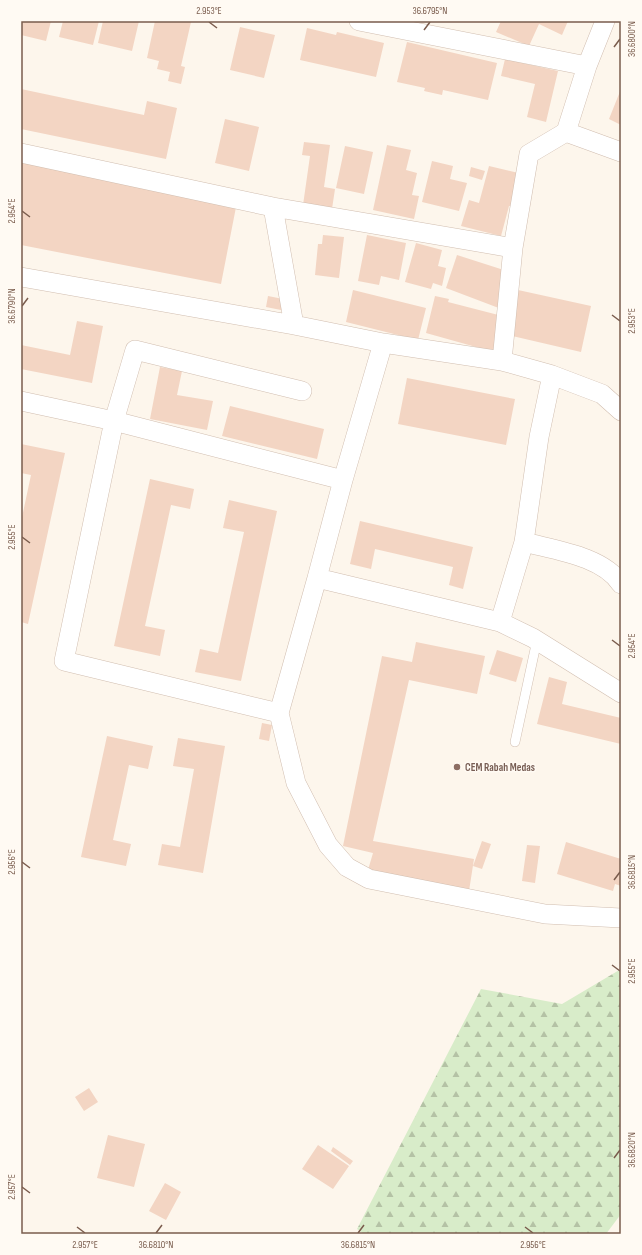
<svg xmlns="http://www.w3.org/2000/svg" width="642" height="1255" font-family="'Sofia Sans Condensed',sans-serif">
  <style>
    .forest { fill: url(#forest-firs) }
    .building { fill: #f3d5c3 }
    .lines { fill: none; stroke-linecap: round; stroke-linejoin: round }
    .lane-casing { stroke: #d1beb0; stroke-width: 10 }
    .street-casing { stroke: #d1beb0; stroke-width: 20 }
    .lane { stroke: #fff; stroke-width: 9 }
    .street { stroke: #fff; stroke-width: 19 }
    .ticks { fill: none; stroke: #7a5c4d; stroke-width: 1.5 }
    .education-dot { fill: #8d6e63; stroke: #fffaf3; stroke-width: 1.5 }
    .labels { text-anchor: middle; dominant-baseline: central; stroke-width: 3; stroke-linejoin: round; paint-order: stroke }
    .education-label { font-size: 11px; font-weight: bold; fill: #785e54; stroke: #fffaf3; text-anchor: start }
    .neatline { fill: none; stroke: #7a5c4d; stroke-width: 1.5 }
    .ticks-label { font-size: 10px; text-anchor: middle; fill: #7a5c4d }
  </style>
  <defs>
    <pattern id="forest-firs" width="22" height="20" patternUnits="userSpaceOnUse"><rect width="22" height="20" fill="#d8ecc9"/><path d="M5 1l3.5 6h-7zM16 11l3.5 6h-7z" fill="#b4c2a5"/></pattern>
  </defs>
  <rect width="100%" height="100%" fill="#fdf6ec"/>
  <path class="forest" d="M621 969V1214L606 1234H364L357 1229 481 989 562 1004Z"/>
  <path class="building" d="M21 21H51L46 41 21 35Z
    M63 21H99L93 45 59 37Z
    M103 21H139L132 51 98 43Z
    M155 21 191 22 181 66 185 67 181 84 168 81 170 72 157 69 159 61 147 58Z
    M501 21H568L562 35 539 24 529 46 496 32Z
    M240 27 275 35 264 78 230 70Z
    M307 28 336 35 337 32 384 43 376 77 300 60Z
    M407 42 497 63 488 100 443 90 442 95 424 91 425 88 397 82Z
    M505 59 558 71 546 122 527 117 535 84 501 76Z
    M21 89 144 115 147 101 177 108 166 159 21 129Z
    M621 89V125L609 119Z
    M225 119 259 127 249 171 215 163Z
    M304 142 330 145 324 187 335 189 332 209 303 205 310 156 302 155Z
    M387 145 411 150 406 170 417 173 412 195 419 196 414 219 373 210Z
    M345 146 373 152 364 194 336 188Z
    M21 159 237 202 221 284 21 245Z
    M432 161 453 166 450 179 467 183 459 211 422 202Z
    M489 166 527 175 518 208 509 206 501 236 461 226 469 200 479 203Z
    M471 167 485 171 482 180 469 176Z
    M323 235 344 237 339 278 315 275 318 244H322Z
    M367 235 406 243 399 280 381 276 379 285 358 281Z
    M416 243 442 250 438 266 446 268 442 286 433 283 431 289 405 282Z
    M457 255 516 274 504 310 446 288Z
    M353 290 426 308 418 340 346 322Z
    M518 290 591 306 581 352 508 335Z
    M268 296 288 300 286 311 266 307Z
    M435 296 449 299 448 302 510 318 501 354 426 333Z
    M77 321 103 326 92 383 21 369V345L70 355Z
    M160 367 182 371 177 395 213 401 207 430 150 419Z
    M407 378 515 399 506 445 398 424Z
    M230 406 324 429 317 459 222 436Z
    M21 444 65 453 28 624 21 622V522L31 475 21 473Z
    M150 479 194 489 190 509 171 505 145 626 165 630 160 656 114 646Z
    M229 500 277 511 241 681 195 672 200 649 218 653 244 532 223 528Z
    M360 521 473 547 463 589 449 585 453 567 375 549 371 569 350 564Z
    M416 642 485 656 477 694 409 680 373 841 474 859 469 891 368 870 373 853 343 846 382 656 412 662Z
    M497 650 523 658 516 682 489 674Z
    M549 677 567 682 562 704 621 718V744L537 724Z
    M262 723 272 725 269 741 259 739Z
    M107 736 153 746 148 769 129 765 113 840 131 844 126 866 81 857Z
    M178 738 225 746 203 873 158 865 162 844 180 847 194 769 173 766Z
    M482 841 491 844 482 869 473 866Z
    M566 842 621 859V886L615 884 613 891 557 874Z
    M527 845 540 846 535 883 522 881Z
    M89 1088 98 1102 84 1111 75 1097Z
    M108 1135 145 1144 134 1187 97 1178Z
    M318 1145 349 1166 333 1189 302 1169Z
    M333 1147 353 1161 350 1165 331 1151Z
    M165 1183 181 1192 166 1220 149 1211Z"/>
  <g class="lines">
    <g class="lane-casing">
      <path id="lane" d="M515 742 537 640"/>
    </g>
    <g class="street-casing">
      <path id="street" d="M359 21 587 66
        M566 132 621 152
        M21 153 273 207 513 248
        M273 207 294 325
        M21 277 294 325 383 343 502 361 552 375 602 394 621 411
        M502 361 513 248 529 154 566 132 587 66 605 21
        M552 375 539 437 524 542C554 550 603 556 621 584
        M21 401 114 421 343 480 383 343
        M524 542 500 622 317 578 279 713 296 783 328 845 347 867 369 879 545 914 621 918
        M317 578 343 480
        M500 622 533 638 621 693
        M279 713 64 661 114 421 135 350 302 391"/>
    </g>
    <use href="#lane" class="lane"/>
    <use href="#street" class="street"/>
  </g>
  <path class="ticks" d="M209 22 217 28M424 30 430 22M614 47 620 39M22 211 30 217M22 306 28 298M612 315 620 321M22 537 30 543M612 640 620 646M22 862 30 868M614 880 620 872M612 965 620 971M614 1158 620 1150M22 1187 30 1193M77 1227 85 1233M525 1227 533 1233M156 1233 162 1225M358 1233 364 1225"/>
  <circle class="education-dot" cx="457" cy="767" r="4"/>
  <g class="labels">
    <g class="education-label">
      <text x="465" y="767">CEM Rabah Medas</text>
    </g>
  </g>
  <rect width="642" height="1255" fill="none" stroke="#fffaf3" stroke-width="44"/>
  <rect x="22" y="22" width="598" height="1211" class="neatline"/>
  <g class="ticks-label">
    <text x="209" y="14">2.953°E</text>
    <text x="430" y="14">36.6795°N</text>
    <text transform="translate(631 39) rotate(-90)" y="4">36.6800°N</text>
    <text transform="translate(11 211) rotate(-90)" y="4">2.954°E</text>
    <text transform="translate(11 306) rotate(-90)" y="4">36.6790°N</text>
    <text transform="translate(631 321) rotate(-90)" y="4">2.953°E</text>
    <text transform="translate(11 537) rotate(-90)" y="4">2.955°E</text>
    <text transform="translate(631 646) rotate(-90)" y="4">2.954°E</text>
    <text transform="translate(11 862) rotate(-90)" y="4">2.956°E</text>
    <text transform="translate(631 872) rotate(-90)" y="4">36.6815°N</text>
    <text transform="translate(631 971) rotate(-90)" y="4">2.955°E</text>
    <text transform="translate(631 1150) rotate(-90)" y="4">36.6820°N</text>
    <text transform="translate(11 1187) rotate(-90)" y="4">2.957°E</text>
    <text x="85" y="1248">2.957°E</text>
    <text x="156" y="1248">36.6810°N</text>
    <text x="358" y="1248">36.6815°N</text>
    <text x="533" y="1248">2.956°E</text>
  </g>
</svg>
